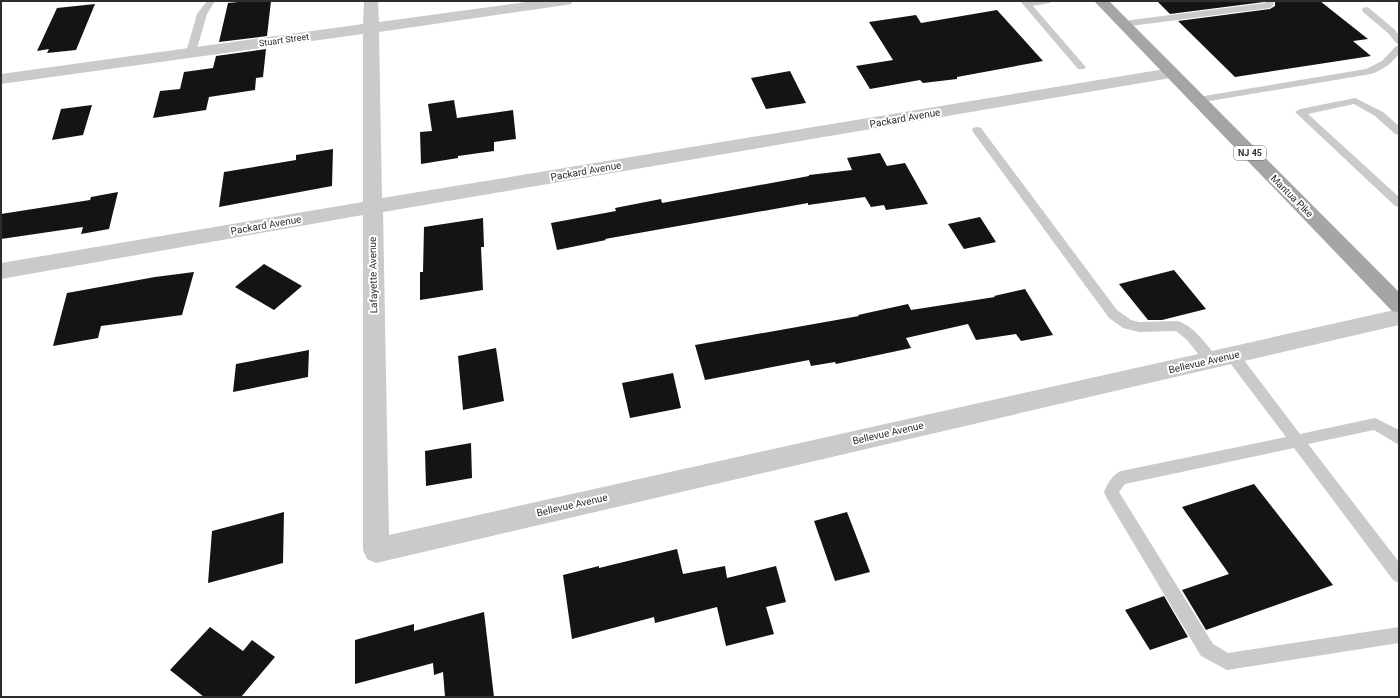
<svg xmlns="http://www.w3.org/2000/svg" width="1400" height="698" font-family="Roboto,sans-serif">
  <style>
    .building { fill: #141414 }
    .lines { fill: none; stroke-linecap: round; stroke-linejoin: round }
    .service { fill: #cacaca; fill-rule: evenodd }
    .minor { fill: #cacaca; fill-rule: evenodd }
    .primary { fill: #a5a5a5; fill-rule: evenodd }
    .labels { text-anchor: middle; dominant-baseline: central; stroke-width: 4; stroke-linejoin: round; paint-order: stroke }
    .far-street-label { font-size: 9px; fill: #2d2d2d; stroke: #fff }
    .shield { fill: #fff; stroke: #6c6c6c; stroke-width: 1 }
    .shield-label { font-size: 9px; font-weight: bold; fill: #2d2d2d }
    .street-label { font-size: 10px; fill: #2d2d2d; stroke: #fff }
  </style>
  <rect width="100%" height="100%" fill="#fff"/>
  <path class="building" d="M248 1H271L267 36 219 42 228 3Z
    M1157 1H1264V2L1170 14Z
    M1275 1H1320L1368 39 1353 41 1371 56 1235 77 1178 21 1270 9 1275 6Z
    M95 4 76 50 47 53 49 49 37 51 57 8Z
    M997 10 1043 61 957 77V79L923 83 920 80 870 89 856 66 893 60 869 22 916 15 921 23Z
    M266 49 263 77 256 78 255 90 209 97 206 110 153 118 160 91 180 89 184 72 213 68 216 56Z
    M790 71 806 103 766 109 751 78Z
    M454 100 457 118 513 110 516 139 494 142V151L458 156V158L421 164 420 132 432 131 428 104Z
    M92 105 83 135 52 140 61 109Z
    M333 149 332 186 219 207 224 172 296 160V155Z
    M880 153 887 166 905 163 928 204 886 210 884 205 871 207 865 197 808 205V203L605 239 606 240 557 250 551 223 616 211 615 208 661 199 662 203 809 176V175L852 170 847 158Z
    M118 192 109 229 81 234 83 227 1 239V214L90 200 91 197Z
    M980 217 996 242 964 249 948 224Z
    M483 218 484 247H481L483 290 420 300V272H423L424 227Z
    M264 264 302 286 274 310 235 287Z
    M1174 270 1206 309 1162 320H1148L1119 284Z
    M194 272 182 315 101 326 98 338 53 346 67 293 155 277Z
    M1025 289 1053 335 1021 341 1016 334 976 340 968 324 906 338 911 348 836 364 835 362 811 366 809 360 705 380 695 345 859 316 858 315 908 304 911 310 995 297 994 296Z
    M496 348 504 401 463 410 458 356Z
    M309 350 308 377 233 392 236 364Z
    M673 373 681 408 630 418 622 383Z
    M471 443 472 478 426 486 425 451Z
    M1254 484 1333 585 1206 630 1182 590 1229 574 1182 507Z
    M284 512 283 563 208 583 212 531Z
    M847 512 870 572 835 581 814 521Z
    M677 549 683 574 725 566 727 578 776 566 786 602 766 607 774 634 726 646 717 607 655 623 654 617 572 639 563 575 599 566V568Z
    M1164 596 1188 637 1150 650 1125 610Z
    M484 612 494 697H445L443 672 434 675 433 663 355 684V640L414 624V631Z
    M210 627 243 651 252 640 275 657 241 697H204L170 670Z"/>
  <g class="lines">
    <path class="service" d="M207 1H215L207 14 196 52 194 54H188L186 52 197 14Z
      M1020 1H1051L1050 3 1033 6 1084 65 1086 67 1084 69H1078Z
      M1265 1H1273L1274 5 1270 8 1123 27 1118 24 1123 21 1265 3Z
      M1366 7 1369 8 1394 29 1399 35V44L1396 43 1388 33 1363 12 1362 10 1363 8Z
      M1399 45V54C1391 64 1383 70 1371 74L1198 103 1193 100 1198 97 1366 69 1382 61 1396 46Z
      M1355 98 1383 112 1399 126V135L1395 134 1375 116 1354 104 1308 114 1399 197V207L1395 206 1295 112 1300 109Z
      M977 127 981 128 1117 310 1131 320 1139 322 1178 321C1195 327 1205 343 1216 356L1218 360 1216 364 1211 365 1206 364 1187 340 1176 331 1139 332 1123 328 1109 318 973 132 972 130 973 128Z
      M1232 350 1237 351 1300 434 1375 418 1399 430V445L1374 430 1308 444 1399 562V583L1393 580 1294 448 1125 484 1119 492 1213 644 1228 653 1399 627V643L1227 670 1201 656 1106 497 1104 492C1107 484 1113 474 1121 471L1286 437 1227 359 1225 355 1227 351Z"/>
    <path class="minor" d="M364 1H378L379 22 533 1H573L571 4 566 5 379 32 382 198 1171 68 1177 69 1179 73 1177 77 1171 78 383 212 389 535 1399 309V325L376 563 367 559 363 550V215L1 279V263L363 202V34L1 84V74L363 24Z"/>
    <path class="primary" d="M1094 1H1109L1399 292V313L1392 311Z"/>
  </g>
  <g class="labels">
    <g class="far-street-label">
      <text transform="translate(284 40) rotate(-8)">Stuart Street</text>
    </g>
    <rect class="shield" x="1234" y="146" width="32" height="14" rx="3"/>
    <g class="shield-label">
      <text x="1250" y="153">NJ 45</text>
    </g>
    <g class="street-label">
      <text transform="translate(905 118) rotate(-10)">Packard Avenue</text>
      <text transform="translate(586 171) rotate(-10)">Packard Avenue</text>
      <text transform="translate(1292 196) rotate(45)">Mantua Pike</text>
      <text transform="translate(266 225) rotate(-10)">Packard Avenue</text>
      <text transform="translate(373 275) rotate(-91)">Lafayette Avenue</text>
      <text transform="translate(1204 362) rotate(-13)">Bellevue Avenue</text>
      <text transform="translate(888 433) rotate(-13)">Bellevue Avenue</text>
      <text transform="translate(572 505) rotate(-13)">Bellevue Avenue</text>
    </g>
  </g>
  <rect width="1400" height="698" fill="none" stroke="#2d2d2d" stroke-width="4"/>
</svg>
